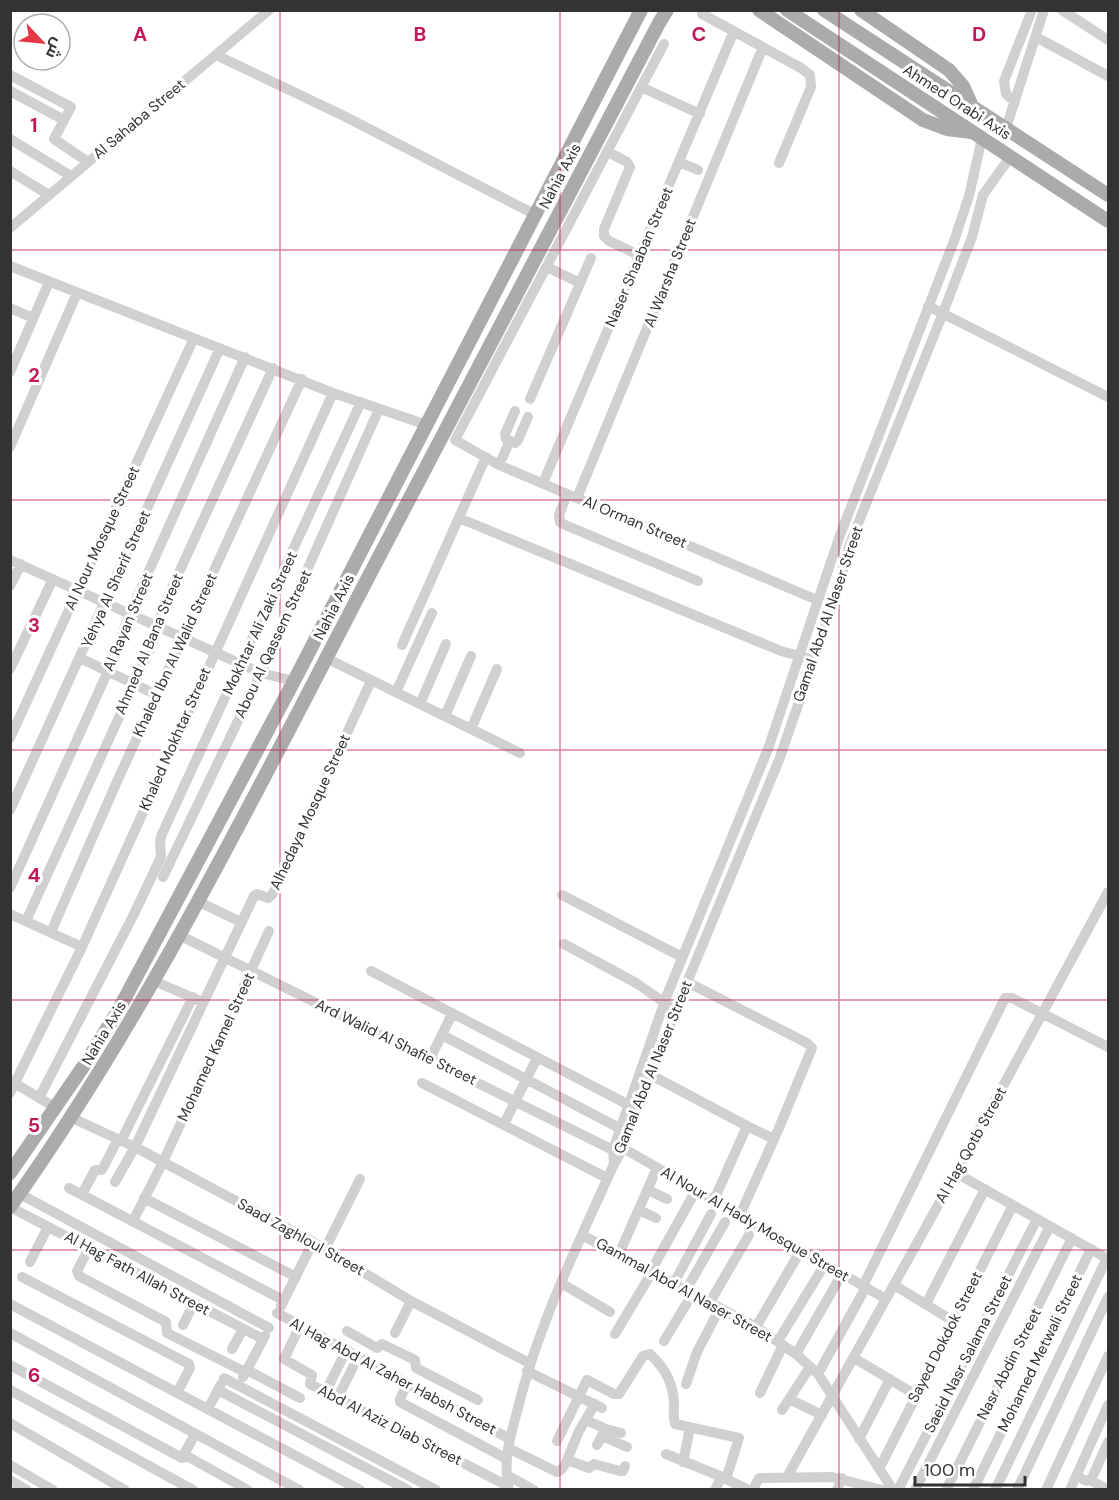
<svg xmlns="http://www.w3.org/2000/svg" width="1119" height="1500" font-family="'DM Sans',Cairo,sans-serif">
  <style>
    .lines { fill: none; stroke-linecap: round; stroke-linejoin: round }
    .minor { stroke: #d0d0d0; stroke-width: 10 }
    .major { stroke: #ababab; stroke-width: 14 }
    .grid { fill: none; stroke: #c2185b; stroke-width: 1.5; stroke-opacity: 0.55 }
    .labels { text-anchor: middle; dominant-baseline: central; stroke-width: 6; stroke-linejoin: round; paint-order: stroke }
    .street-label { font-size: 15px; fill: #333; stroke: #fff }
    .grid-label { font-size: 20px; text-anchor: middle; font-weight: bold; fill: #c2185b; stroke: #fff; stroke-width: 6; stroke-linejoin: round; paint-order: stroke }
  </style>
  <rect width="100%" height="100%" fill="#fff"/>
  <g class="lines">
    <path class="minor" d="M1062 10 1108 40
      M702 14 801 68 810 75 811 87 779 163
      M1036 37 1108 76
      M664 44 455 440 499 465 817 600
      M216 55 344 116 536 215
      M10 75 71 107 54 139 88 162
      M641 87 700 114
      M10 91 64 120
      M1015 102 1006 94 1004 81 1032 10
      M1006 128 1044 10
      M10 139 71 176
      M608 152 627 162 630 167 604 229V236L609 241 639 255
      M679 162 698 170
      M10 171 49 195
      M10 228 269 10
      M10 266 333 393 427 425
      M547 267 580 283
      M928 306 1108 397
      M10 308 33 318
      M10 372 49 282
      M530 399 591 258
      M515 411 505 434 506 439 515 443 518 440 528 417
      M10 447 77 293
      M499 465 510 441
      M543 483 734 31
      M567 494 559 515 560 522 563 524 698 581
      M577 498 763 47
      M459 518 781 651 807 658
      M10 560 261 673 294 681
      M10 586 21 564
      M402 645 486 457
      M80 658 157 695
      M326 658 520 753
      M10 669 53 579
      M396 692 432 613
      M420 704 446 644
      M445 716 471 656
      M471 729 497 669
      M10 738 194 338
      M10 810 220 348
      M163 877 261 673 379 409
      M10 888 108 671 130 613 245 357
      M562 895 682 957
      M197 901 241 922
      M10 914 82 947
      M26 921 152 645 164 605 273 368
      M51 932 119 777 302 379
      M179 935 613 1150
      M564 944 636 983 668 1005
      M371 971 629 1105
      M154 981 198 1000
      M687 982 807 1043 812 1048 779 1128 740 1215
      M442 1035 621 1129
      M430 1059 452 1014
      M651 1075 747 1126 714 1200
      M11 1081 56 1108
      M422 1083 607 1178
      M10 1093 82 947 333 393
      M39 1098 134 914 161 857 160 841 162 834 361 402
      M70 1117 135 1147 313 1242 411 1301 529 1363
      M504 1124 537 1058
      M747 1126 774 1139
      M121 1141 193 997
      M623 1148 886 1299
      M614 1164 613 1150 667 995 768 749 839 538 954 241 969 196 982 138
      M956 1173 1108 1259
      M115 1182 135 1147 254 896 257 894 268 898 272 895 371 681
      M69 1188 283 1300
      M648 1190 667 1199
      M20 1194 269 1328
      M82 1194 95 1170H102L118 1139
      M144 1198 296 1277
      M10 1207 263 1339
      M639 1210 656 1218
      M133 1221 163 1162 269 931
      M582 1235 756 1327 796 1354 818 1374 893 1490
      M89 1248 77 1271 79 1276 166 1322 167 1333 245 1372
      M325 1249 360 1179
      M619 1254 657 1168
      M30 1262 48 1227
      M651 1271 696 1190
      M22 1277 189 1364 190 1368 177 1393
      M561 1283 610 1312
      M674 1283 711 1214
      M894 1285 953 1321
      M863 1286 1005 998H1012L1108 1047
      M686 1290 725 1222
      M710 1302 749 1235
      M10 1304 360 1490
      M926 1304 985 1189
      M281 1306 313 1242
      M277 1313 510 1439
      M183 1325 194 1303
      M300 1326 284 1359 312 1375 310 1384 508 1486
      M756 1327 801 1250
      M347 1331 377 1348 382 1344 415 1360 416 1368 478 1400
      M10 1333 299 1490
      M395 1333 411 1301
      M615 1334 652 1272
      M664 1341 693 1293
      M778 1341 825 1264
      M232 1349 243 1329
      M796 1354 842 1274
      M854 1358 916 1395
      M10 1365 182 1458 195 1434
      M247 1370 300 1398
      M527 1371 602 1408
      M818 1374 866 1287
      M243 1377 265 1336
      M224 1378 436 1490
      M407 1384 400 1399V1402L507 1459
      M686 1384 697 1352 720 1308
      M10 1390 193 1490
      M218 1390 408 1490
      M326 1391 346 1351
      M760 1393 783 1345
      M338 1397 358 1357
      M789 1399 822 1415
      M208 1409 221 1384
      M782 1410 810 1367
      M586 1420 606 1429 621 1433
      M10 1423 125 1490
      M602 1436 627 1447
      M859 1439 890 1379
      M557 1441 587 1380 614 1394H619L643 1356 650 1354C664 1367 674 1384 674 1405 674 1411 673 1418 675 1424L739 1438 726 1479 749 1490
      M597 1445 605 1430
      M508 1448 557 1472 561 1470 568 1460 589 1468 594 1464 620 1471H623L625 1466
      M666 1454 727 1479
      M185 1455 248 1490
      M567 1460 579 1431 595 1404
      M683 1462 690 1428
      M10 1465 53 1490
      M879 1469 1013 1205
      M507 1475 534 1490
      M1076 1476 1087 1481 1092 1478 1108 1442
      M787 1477 956 1173 1108 892
      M10 1480 27 1490
      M1090 1480 1103 1487 1104 1490
      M509 1490C502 1462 511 1434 518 1408 539 1323 578 1244 614 1164L623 1148 676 1009 779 760 839 586 849 546 943 313 972 237 983 195 1010 157
      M715 1490 721 1478
      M753 1490 759 1478 832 1477 882 1490
      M837 1490 842 1478
      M898 1490 1037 1219
      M915 1490 1050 1226
      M946 1490 1072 1238
      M973 1490 1091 1249
      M995 1490 1107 1258
      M1017 1490 1108 1297
      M1046 1490 1108 1356
      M1070 1490 1108 1405"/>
    <path class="major" d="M759 10 923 120 947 129 971 132
      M787 10 1108 221
      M824 10 1108 195
      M861 10 949 70 963 86 972 106
      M10 1173 85 1064 118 1011 294 681 641 10
      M10 1207C140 1024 241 822 344 624 448 423 554 223 659 23L667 10"/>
  </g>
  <path class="grid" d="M280 10V1490M560 10V1490M839 10V1490M10 250H1108M10 500H1108M10 750H1108M10 1000H1108M10 1250H1108"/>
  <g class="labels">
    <g class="street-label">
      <text transform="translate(957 102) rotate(33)">Ahmed Orabi Axis</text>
      <text transform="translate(139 119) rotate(-40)">Al Sahaba Street</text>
      <text transform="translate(560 176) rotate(-62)">Nahia Axis</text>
      <text transform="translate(639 257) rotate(-67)">Naser Shaaban Street</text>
      <text transform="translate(670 273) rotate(-68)">Al Warsha Street</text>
      <text transform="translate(635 522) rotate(23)">Al Orman Street</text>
      <text transform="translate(102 538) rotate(-65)">Al Nour Mosque Street</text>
      <text transform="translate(116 579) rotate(-66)">Yehya Al Sherif Street</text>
      <text transform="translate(334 607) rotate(-63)">Nahia Axis</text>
      <text transform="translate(828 614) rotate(-71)">Gamal Abd Al Naser Street</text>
      <text transform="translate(128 622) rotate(-67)">Al Rayan Street</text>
      <text transform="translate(260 623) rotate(-65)">Mokhtar Ali Zaki Street</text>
      <text transform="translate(149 644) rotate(-67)">Ahmed Al Bana Street</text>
      <text transform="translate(273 644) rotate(-65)">Abou Al Qassem Street</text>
      <text transform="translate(175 655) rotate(-65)">Khaled Ibn Al Walid Street</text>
      <text transform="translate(175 739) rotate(-66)">Khaled Mokhtar Street</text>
      <text transform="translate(310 812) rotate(-65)">Alhedaya Mosque Street</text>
      <text transform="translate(104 1033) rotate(-59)">Nahia Axis</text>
      <text transform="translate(396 1042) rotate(26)">Ard Walid Al Shafie Street</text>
      <text transform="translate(216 1047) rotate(-65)">Mohamed Kamel Street</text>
      <text transform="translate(653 1067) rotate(-68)">Gamal Abd Al Naser Street</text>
      <text transform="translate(971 1145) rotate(-61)">Al Hag Qotb Street</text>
      <text transform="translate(755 1224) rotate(30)">Al Nour Al Hady Mosque Street</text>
      <text transform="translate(301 1237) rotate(29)">Saad Zaghloul Street</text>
      <text transform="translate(137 1273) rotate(28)">Al Hag Fath Allah Street</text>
      <text transform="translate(684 1290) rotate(29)">Gammal Abd Al Naser Street</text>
      <text transform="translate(945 1337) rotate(-63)">Sayed Dokdok Street</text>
      <text transform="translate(1040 1353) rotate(-64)">Mohamed Metwali Street</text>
      <text transform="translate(968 1354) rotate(-63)">Saeid Nasr Salama Street</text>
      <text transform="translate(1009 1364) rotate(-63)">Nasr Abdin Street</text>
      <text transform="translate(393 1376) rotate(28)">Al Hag Abd Al Zaher Habsh Street</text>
      <text transform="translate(390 1425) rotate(27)">Abd Al Aziz Diab Street</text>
    </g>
  </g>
  <g class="grid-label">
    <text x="140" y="41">A</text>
    <text x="420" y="41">B</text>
    <text x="699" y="41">C</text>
    <text x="979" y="41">D</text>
    <text x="34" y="132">1</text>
    <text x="34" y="382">2</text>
    <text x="34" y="632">3</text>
    <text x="34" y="882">4</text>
    <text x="34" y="1132">5</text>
    <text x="34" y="1382">6</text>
  </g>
  <rect width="1119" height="1500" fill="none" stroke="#333333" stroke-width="24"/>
  <g transform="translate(42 42) rotate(116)"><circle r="28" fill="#ffffff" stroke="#adadad" stroke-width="1.5"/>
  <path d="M0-4.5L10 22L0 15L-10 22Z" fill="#e63946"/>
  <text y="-9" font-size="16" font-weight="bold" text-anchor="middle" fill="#333333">ش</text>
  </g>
  <path d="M915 1476v9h110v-9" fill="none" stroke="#333333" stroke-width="3"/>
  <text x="924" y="1476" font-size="18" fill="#333333" stroke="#ffffff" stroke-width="4.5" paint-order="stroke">100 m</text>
</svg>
